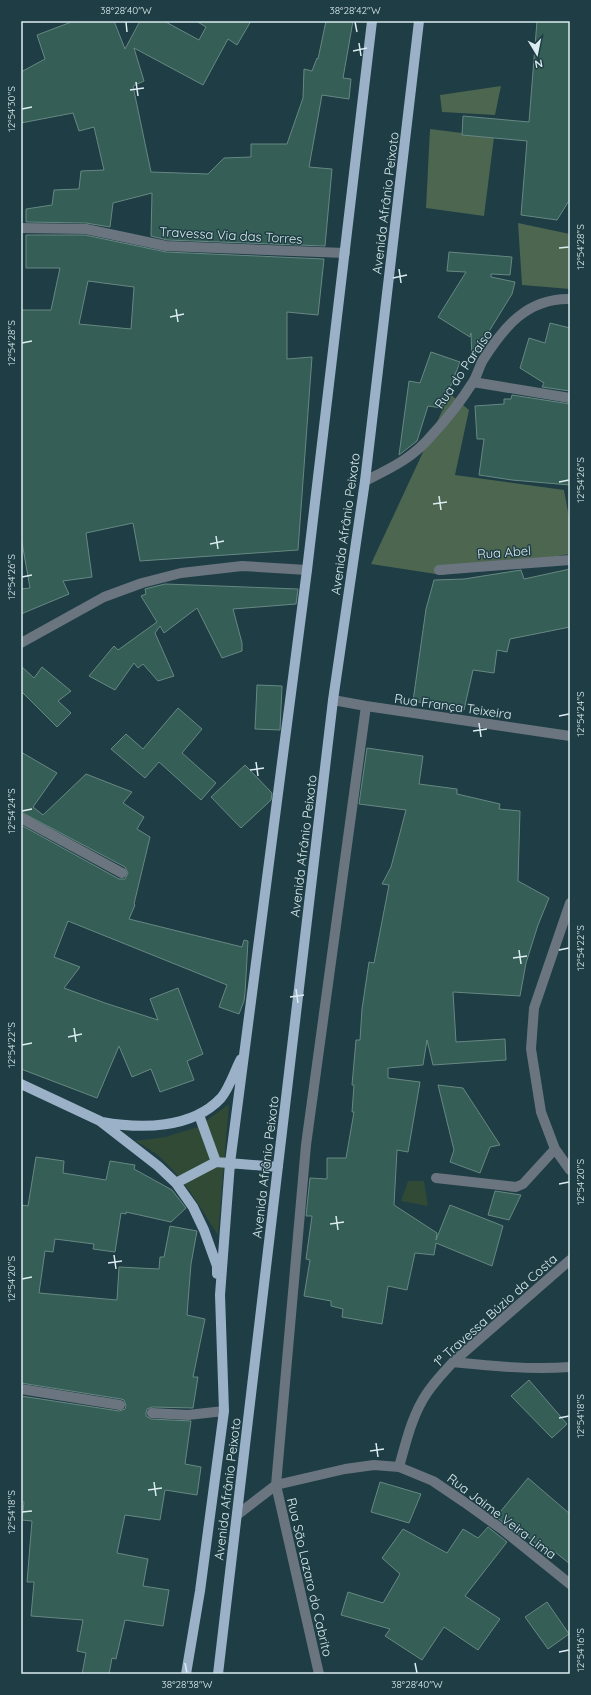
<svg xmlns="http://www.w3.org/2000/svg" width="591" height="1695" font-family="Quicksand,sans-serif">
  <style>
    .green { fill: #314a35 }
    .forest { fill: #4c6650 }
    .building { fill: #355e57; stroke: #678882; fill-rule: evenodd }
    .lines { fill: none; stroke-linecap: round; stroke-linejoin: round }
    .minor { stroke: #6a7580; stroke-width: 10 }
    .major { stroke: #9bb1c8; stroke-width: 10 }
    .ticks { fill: none; stroke: #dbecf0; stroke-width: 1.5 }
    .labels { text-anchor: middle; dominant-baseline: central; stroke-width: 3; stroke-linejoin: round; paint-order: stroke }
    .street-label { font-size: 13px; fill: #dbecf0; stroke: #1e3d44 }
    .neatline { fill: none; stroke: #dbecf0; stroke-width: 1.5 }
    .ticks-label { font-size: 10px; text-anchor: middle; fill: #dbecf0 }
  </style>
  <rect width="100%" height="100%" fill="#1e3d44"/>
  <path class="green" d="M229 1104 218 1235C195 1200 174 1159 135 1141L165 1137 198 1127Z
    M408 1181H424L428 1206 401 1201Z"/>
  <path class="forest" d="M501 86 495 115 442 112 440 95Z
    M430 129 494 137 484 216 426 208Z
    M518 223 570 234V289L522 285Z
    M450 394 469 410 455 475 564 490 570 523V554L442 575 371 564Z"/>
  <path class="building" d="M74 21H114L125 49 140 21H164L199 40 206 27 196 21H251L237 45 228 39 203 85 134 48 144 81 133 86 151 172 208 174 224 158 251 157V144H287L303 98 304 69 312 71 317 58 318 59 326 21H353L343 78 351 79 349 99 322 95 309 167 332 169 325 246 167 240 151 236 152 193 113 203 110 227 86 223 26 222V209L52 205 54 190 79 189 81 171 104 170 94 127 79 131 73 113 21 123V72L45 59 37 35Z
    M537 21H570V199L557 220 521 215 527 141 462 135 463 116 529 122Z
    M26 235H85L166 252 324 259 318 315 287 312V359L312 357 298 550 140 561 133 523 86 533 92 577 63 581 69 594 21 614V589L30 588 21 537V310H51L60 268H26ZM88 281 134 287 131 329 79 324Z
    M449 252 512 257 510 275 491 274V277L515 282 512 294 472 359 471 333 470 337 438 317 466 272 447 271Z
    M550 323 570 328V391L542 387 544 383 520 368 529 338 545 343Z
    M431 352 460 362 442 408 428 406 417 441 399 455 409 381 420 383Z
    M512 395 570 404V485L512 480 479 475 484 439H477L475 406 504 404V399H511Z
    M570 569V627L510 639 507 652 497 650 494 673 473 670 464 710 413 701 426 609 434 580 464 579 521 570 524 579Z
    M165 584 193 585 298 589 296 604 233 609 242 643V651L222 658 197 608 164 633 160 626 155 633 174 676 158 681 143 664 138 668 134 663 115 690 89 676 114 646 118 650 157 622 141 596 146 594 145 589Z
    M21 666 34 678 42 667 71 691 58 701 71 713 57 727 21 691Z
    M257 685 282 686 280 730 255 729Z
    M178 708 202 729 182 753 216 783 201 800 159 762 145 778 111 749 126 734 143 749Z
    M367 748 423 756 419 784 457 789V794L500 804 499 809 520 811 518 881 549 898 538 925 526 963 520 996 453 992 456 1042 505 1039 506 1060 433 1065 427 1040 423 1065 388 1068V1078L420 1082 408 1152 397 1150 394 1205 437 1233 436 1240 450 1205 503 1226 492 1266 436 1243 434 1255 415 1253 407 1290 388 1286 382 1324 342 1317 343 1309 331 1306V1301L304 1296 310 1260 306 1259 312 1216H306L310 1178 327 1179V1158H346L354 1112H352L354 1085H352L356 1040H360L362 1009 369 962 374 963 389 885 382 884 391 867 406 810 359 804Z
    M21 752 57 773 33 807 43 815 86 774 132 792 123 803 144 817 137 829 150 837 134 904 135 905 129 919 242 947 244 940 248 941 245 993 244 1001 239 1014 219 1007 227 985 68 921 54 957 80 967 64 988 105 1003 158 1020 150 999 178 988 203 1054 187 1061 194 1080 160 1092 151 1069 132 1077 119 1046 97 1098 21 1069V825L119 879H125L128 873 125 867 21 812Z
    M245 765 272 793 271 800 241 828 211 797Z
    M438 1085 463 1088 500 1145 490 1147 480 1173 450 1162 454 1150Z
    M36 1157 64 1161 63 1173 106 1180 110 1161 135 1165 134 1169 172 1190 186 1208 171 1222 126 1212V1214L121 1213 115 1252 93 1249 94 1244 55 1239 53 1252 45 1251 39 1293 117 1300 119 1267 159 1269 160 1257H164L170 1226 197 1231 191 1264 187 1315 205 1319 193 1377H198L193 1408 152 1407 147 1409 146 1413V1416L151 1419 191 1421 185 1464 201 1467 197 1495 165 1490 160 1520 125 1515 117 1553 148 1559 143 1586 169 1590 163 1626 125 1620 116 1659 112 1658 109 1674H82L86 1653 77 1651 83 1620 31 1616 34 1582H27L32 1521 22 1520 24 1502H21V1396L119 1411 125 1409 126 1406 124 1400 121 1399 21 1383V1205L28 1206Z
    M495 1191 521 1195 509 1220 488 1215Z
    M529 1380 567 1424 552 1438 511 1396Z
    M528 1478 570 1514V1564L555 1552 551 1556 523 1533 521 1536 496 1517Z
    M380 1482 421 1494 409 1523 371 1512Z
    M488 1527 507 1542 465 1596 500 1619 478 1650 444 1627 422 1660 385 1636 390 1629 341 1615 348 1592 383 1603 400 1574 382 1558 403 1529 447 1553 463 1529 478 1538Z
    M547 1602 569 1634 548 1649 525 1617Z"/>
  <g class="lines">
    <path class="minor" d="M21 228 86 229 166 246 345 253
      M473 382 570 398
      M365 481C391 468 413 458 432 435 445 421 463 398 473 382 477 376 479 367 483 360 504 327 527 298 570 299
      M439 570 570 560
      M21 643 104 597 142 583 181 573 242 566 307 570
      M333 700 366 706 570 736
      M21 818 122 873
      M570 903 534 1008 531 1049 541 1112 555 1149 570 1170
      M436 1178 516 1187 523 1184 555 1149
      M453 1362C492 1366 531 1370 570 1367
      M21 1389 120 1405
      M152 1413 188 1415 224 1411
      M399 1467C406 1442 412 1415 427 1393 435 1381 444 1372 453 1362L570 1260
      M237 1515 276 1485 345 1469 374 1465 399 1467 433 1481 464 1502 503 1530 570 1584
      M319 1674 276 1485 306 1145 366 706"/>
    <path class="major" d="M21 1084 100 1121 158 1166 176 1183 193 1207 204 1230 217 1266V1274
      M199 1115 216 1162
      M102 1122C141 1129 192 1129 221 1098 229 1089 235 1070 241 1059
      M176 1183 216 1162 278 1167
      M186 1674 200 1591 224 1411 220 1295 230 1163 307 570 372 21
      M218 1674 333 700 365 481 419 21"/>
  </g>
  <path class="ticks" d="M126 22 127 32M355 22 357 32M359 43 361 56M353 51 367 48M136 82 138 96M130 90 144 88M22 109 32 107M559 248 569 247M399 269 401 283M393 278 407 275M176 309 178 322M170 317 184 314M22 343 32 341M559 482 569 480M439 496 441 510M433 504 447 502M216 536 218 549M210 544 224 541M22 577 32 575M559 716 569 714M479 723 481 737M473 731 487 729M256 762 258 776M250 770 264 768M22 811 32 809M519 950 521 964M559 950 569 948M513 958 527 956M296 989 298 1003M290 997 304 995M74 1028 76 1042M68 1037 82 1034M22 1045 32 1043M559 1184 569 1182M336 1216 338 1230M330 1224 344 1222M114 1255 116 1269M108 1263 122 1261M22 1279 32 1277M559 1418 569 1416M376 1443 378 1457M370 1451 384 1449M154 1482 156 1496M148 1490 162 1488M22 1512 32 1511M559 1652 569 1650M185 1663 187 1673M415 1663 417 1673"/>
  <g class="labels">
    <g class="street-label">
      <text transform="translate(385 203) rotate(-83)">Avenida Afrânio Peixoto</text>
      <text transform="translate(231 235) rotate(3)">Travessa Via das Torres</text>
      <text transform="translate(463 369) rotate(-56)">Rua do Paraíso</text>
      <text transform="translate(345 524) rotate(-82)">Avenida Afrânio Peixoto</text>
      <text transform="translate(504 552) rotate(-4)">Rua Abel</text>
      <text transform="translate(453 706) rotate(8)">Rua França Teixeira</text>
      <text transform="translate(303 846) rotate(-83)">Avenida Afrânio Peixoto</text>
      <text transform="translate(265 1167) rotate(-83)">Avenida Afrânio Peixoto</text>
      <text transform="translate(495 1310) rotate(-42)">1ª Travessa Búzio da Costa</text>
      <text transform="translate(227 1489) rotate(-83)">Avenida Afrânio Peixoto</text>
      <text transform="translate(502 1516) rotate(37)">Rua Jaime Veira Lima</text>
      <text transform="translate(310 1577) rotate(77)">Rua São Lazaro do Cabrito</text>
    </g>
  </g>
  <rect width="591" height="1695" fill="none" stroke="#1e3d44" stroke-width="44"/>
  <g transform="translate(537 54) rotate(170)" stroke="#1e3d44" stroke-width="3" paint-order="stroke">
  <path d="M0-3L7 15L0 10L-7 15Z" fill="#dbecf0"/>
  <text y="-6" font-size="11" font-weight="bold" text-anchor="middle" fill="#dbecf0">N</text>
  </g>
  <rect x="22" y="22" width="547" height="1651" class="neatline"/>
  <g class="ticks-label">
    <text x="126" y="14">38°28'40"W</text>
    <text x="355" y="14">38°28'42"W</text>
    <text transform="translate(11 109) rotate(-90)" y="4">12°54'30"S</text>
    <text transform="translate(580 247) rotate(-90)" y="4">12°54'28"S</text>
    <text transform="translate(11 343) rotate(-90)" y="4">12°54'28"S</text>
    <text transform="translate(580 480) rotate(-90)" y="4">12°54'26"S</text>
    <text transform="translate(11 577) rotate(-90)" y="4">12°54'26"S</text>
    <text transform="translate(580 714) rotate(-90)" y="4">12°54'24"S</text>
    <text transform="translate(11 811) rotate(-90)" y="4">12°54'24"S</text>
    <text transform="translate(580 948) rotate(-90)" y="4">12°54'22"S</text>
    <text transform="translate(11 1045) rotate(-90)" y="4">12°54'22"S</text>
    <text transform="translate(580 1182) rotate(-90)" y="4">12°54'20"S</text>
    <text transform="translate(11 1279) rotate(-90)" y="4">12°54'20"S</text>
    <text transform="translate(580 1416) rotate(-90)" y="4">12°54'18"S</text>
    <text transform="translate(11 1512) rotate(-90)" y="4">12°54'18"S</text>
    <text transform="translate(580 1650) rotate(-90)" y="4">12°54'16"S</text>
    <text x="187" y="1688">38°28'38"W</text>
    <text x="417" y="1688">38°28'40"W</text>
  </g>
</svg>
